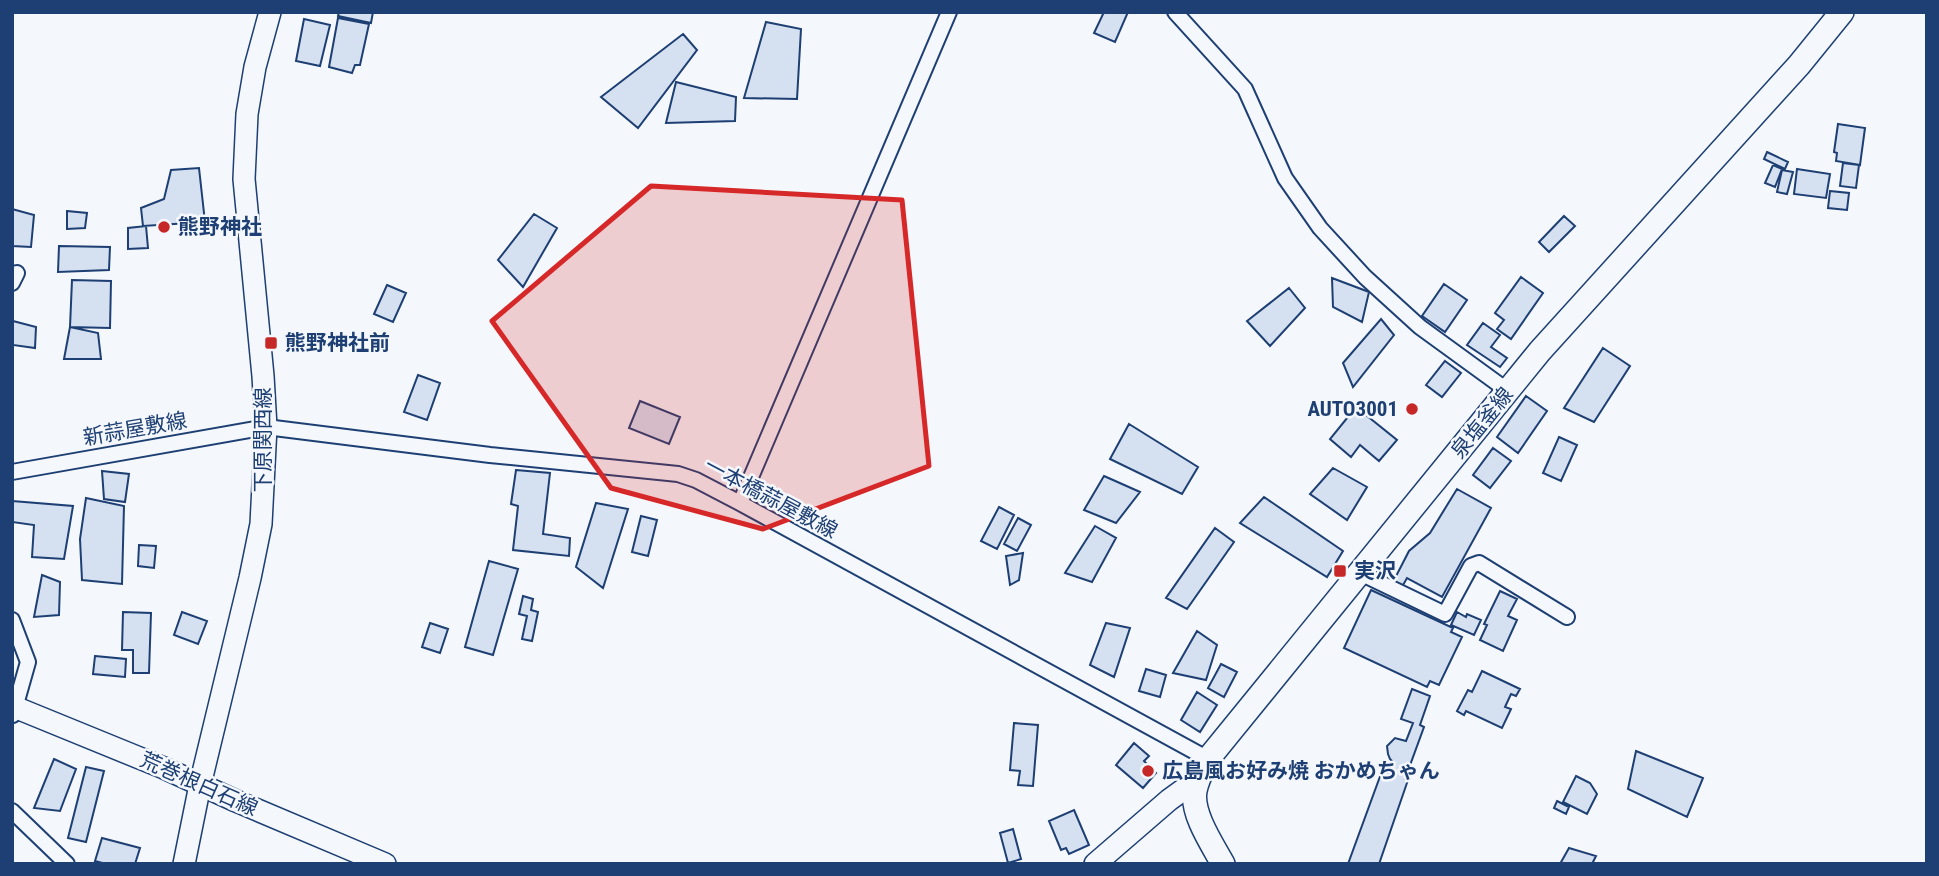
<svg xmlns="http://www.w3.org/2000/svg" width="1939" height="876" font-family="'Roboto Condensed','Noto Sans JP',sans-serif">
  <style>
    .building { fill: #d5e0f0; stroke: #1d3f73; stroke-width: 2 }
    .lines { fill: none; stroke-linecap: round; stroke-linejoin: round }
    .street-casing { stroke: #1d3f73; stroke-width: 18 }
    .secondary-casing { stroke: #1d3f73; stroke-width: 24 }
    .primary-casing { stroke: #1d3f73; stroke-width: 26 }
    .street { stroke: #f4f7fb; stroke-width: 14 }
    .secondary { stroke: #f4f7fb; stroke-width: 21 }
    .primary { stroke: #f4f7fb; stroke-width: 23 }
    .marked { fill: #d62828; fill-opacity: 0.2; stroke: #d62828; stroke-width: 5; stroke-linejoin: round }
    .poi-dot { fill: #c62828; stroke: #f4f7fb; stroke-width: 2.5 }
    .labels { text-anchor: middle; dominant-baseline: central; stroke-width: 5; stroke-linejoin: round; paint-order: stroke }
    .poi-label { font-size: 21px; font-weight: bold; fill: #1d3f73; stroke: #f4f7fb; text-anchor: start }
    .street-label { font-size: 21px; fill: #1d3f73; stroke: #f4f7fb }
  </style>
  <rect width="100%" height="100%" fill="#f4f7fb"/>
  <path class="building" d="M339 12H373L371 23 338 16Z
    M1104 12H1128L1115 42 1094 33Z
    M338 18 369 24 360 65H355L352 73 329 67Z
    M304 19 330 25 320 66 296 61Z
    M766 22 801 29 797 99 744 98Z
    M683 34 697 50 638 128 601 97Z
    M676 82 736 97 735 121 666 123Z
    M1838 124 1865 128 1860 165 1836 161 1837 153 1834 152Z
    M1767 152 1788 162 1785 169 1764 159Z
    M1843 163 1859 165 1856 188 1840 186Z
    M1773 165 1782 169 1775 187 1765 183Z
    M199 168 205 222 143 226 141 208 164 199 171 170Z
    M1797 169 1830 174 1826 198 1794 194Z
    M1782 170 1793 172 1787 194 1777 192Z
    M1830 191 1849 193 1847 210 1828 208Z
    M12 209 34 215 31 247 12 246Z
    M67 211 87 213 85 228 67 229Z
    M534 214 557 228 523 287 498 260Z
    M1564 216 1575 226 1549 252 1539 242Z
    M146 226 148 248 128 249V228Z
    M59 246 110 247 109 270 58 272Z
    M1521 277 1543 293 1511 339 1497 329 1504 320 1495 313Z
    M1332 278 1369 292 1362 322 1333 307Z
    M72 280 111 281 110 328 70 327Z
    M1444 284 1467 300 1445 332 1422 316Z
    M387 285 406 293 393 322 374 314Z
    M1289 288 1305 308 1270 346 1247 321Z
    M1381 319 1394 335 1353 387 1343 363Z
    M13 321 36 327 35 348 13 345Z
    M1483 323 1500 335 1491 347 1507 358 1500 367 1467 345Z
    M70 327 98 333 101 359H64Z
    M1603 348 1630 366 1594 422 1564 408Z
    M1445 361 1461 373 1442 397 1426 385Z
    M418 375 440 383 427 420 404 412Z
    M1526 396 1547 411 1518 453 1497 437Z
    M640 401 680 417 669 444 629 428Z
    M1356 407 1397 440 1379 461 1360 445 1351 457 1330 439Z
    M1129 424 1198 467 1182 494 1110 459Z
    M1559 437 1577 445 1561 481 1543 473Z
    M1493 448 1511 461 1490 488 1473 475Z
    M1333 468 1367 487 1347 520 1310 494Z
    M516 470 550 473 543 534 570 538 569 556 513 550 518 506 511 504Z
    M102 471 129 474 125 502 104 499Z
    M1104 476 1140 492 1116 523 1084 510Z
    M1457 489 1491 508 1442 597 1407 578 1402 587 1393 582 1409 551 1430 533Z
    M1264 497 1343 551 1327 577 1240 523Z
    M86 498 124 506 122 584 82 580 80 539Z
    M12 501 73 506 64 559 32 557 34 525 12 522Z
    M596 503 628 509 603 588 576 567Z
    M999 507 1014 515 997 549 981 541Z
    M641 516 657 520 648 556 632 552Z
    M1018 518 1031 525 1017 551 1004 544Z
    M1095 526 1116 538 1092 582 1065 573Z
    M1215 528 1234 542 1187 609 1166 598Z
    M139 545 156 546 154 568 138 566Z
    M1023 553 1019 580 1010 585 1006 556Z
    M489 561 518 569 493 655 465 647Z
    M42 575 60 582 59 615 34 617Z
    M1371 590 1453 628 1451 632 1462 637 1439 685 1430 681 1427 687 1344 648Z
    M1500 591 1517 599 1508 616 1517 620 1503 651 1480 640 1487 625 1484 624Z
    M523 596 533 599 531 610 538 612 532 641 522 639 527 616 519 614Z
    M123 612 151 613 149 673H133V650H122Z
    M182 612 207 621 198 644 174 635Z
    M1457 612 1466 617 1467 614 1481 620 1474 635 1451 625Z
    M430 623 448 629 440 653 422 647Z
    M1106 623 1130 628 1114 677 1090 665Z
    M1197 631 1217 645 1206 680 1173 673Z
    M95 656 126 659 125 677 93 674Z
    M1221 664 1237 672 1224 697 1208 688Z
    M1146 669 1166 675 1160 697 1139 691Z
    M1482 671 1520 689 1516 696 1511 694 1505 707 1511 709 1502 728 1466 711 1464 715 1457 711 1468 690 1472 692Z
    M1412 689 1430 696 1420 725 1424 727 1405 779 1408 780 1379 864H1348L1382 771 1390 774 1394 763 1390 759 1388 754 1387 746 1395 738 1406 741 1413 723 1401 719Z
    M1197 692 1217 705 1200 732 1181 720Z
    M1014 723 1038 725 1033 786 1018 785 1020 771 1010 770Z
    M1134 743 1149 756 1144 761 1156 773 1143 788 1116 765Z
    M1636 751 1703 778 1687 817 1628 789Z
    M54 759 76 769 60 811 34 808Z
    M86 767 104 771 86 842 68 838Z
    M1576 776 1590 783 1597 794 1587 814 1563 802Z
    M1557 801 1569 807 1566 814 1554 808Z
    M1074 810 1089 845 1069 854 1066 848 1061 850 1049 821Z
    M1013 829 1021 859 1008 863 1000 833Z
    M102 838 140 848 135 864H106L95 861Z
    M1569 848 1596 856 1592 864H1560Z"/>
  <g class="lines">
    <g class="street-casing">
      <path id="street" d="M1175 12 1245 89 1285 178 1320 228 1365 277 1420 327 1508 391
        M12 283 17 273
        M12 472 266 427 490 455 678 474 696 480 740 503 1208 759
        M740 503 949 12
        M1360 573 1445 614 1471 566 1479 563 1567 617
        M12 620 28 662 13 715
        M12 811 67 864"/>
    </g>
    <g class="secondary-casing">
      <path id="secondary" d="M12 706 164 768 236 801 385 864
        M184 864 200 785 250 578 261 524 266 427 263 376 244 179 247 114 255 67 270 12
        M1095 864 1169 800 1198 779"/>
    </g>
    <g class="primary-casing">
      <path id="primary" d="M1223 864C1212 844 1191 813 1195 791 1197 779 1203 769 1208 759L1540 351 1799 65 1842 12"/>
    </g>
    <use href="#street" class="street"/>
    <use href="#secondary" class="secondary"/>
    <use href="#primary" class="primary"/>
  </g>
  <path class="marked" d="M651 186 902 200 929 466 763 529 611 488 492 321Z"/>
  <g class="poi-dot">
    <circle cx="164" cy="227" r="7"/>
    <rect x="264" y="336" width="14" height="14" rx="3.5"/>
    <circle cx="1412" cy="409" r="7"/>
    <rect x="1333" y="564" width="14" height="14" rx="3.5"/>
    <circle cx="1148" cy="771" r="7"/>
  </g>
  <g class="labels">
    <g class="poi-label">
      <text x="178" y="227">熊野神社</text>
      <text x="285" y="343">熊野神社前</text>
      <text x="1398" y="409" text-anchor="end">AUTO3001</text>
      <text x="1354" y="571">実沢</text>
      <text x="1162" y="771">広島風お好み焼 おかめちゃん</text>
    </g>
    <g class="street-label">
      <text transform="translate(1482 423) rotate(-51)">泉塩釜線</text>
      <text transform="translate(135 429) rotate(-10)">新蒜屋敷線</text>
      <text transform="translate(263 440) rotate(-90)">下原関西線</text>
      <text transform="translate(771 498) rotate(28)">一本橋蒜屋敷線</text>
      <text transform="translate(199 784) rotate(24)">荒巻根白石線</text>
    </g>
  </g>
  <rect width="1939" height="876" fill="none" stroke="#1d3f73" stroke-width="28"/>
</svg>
